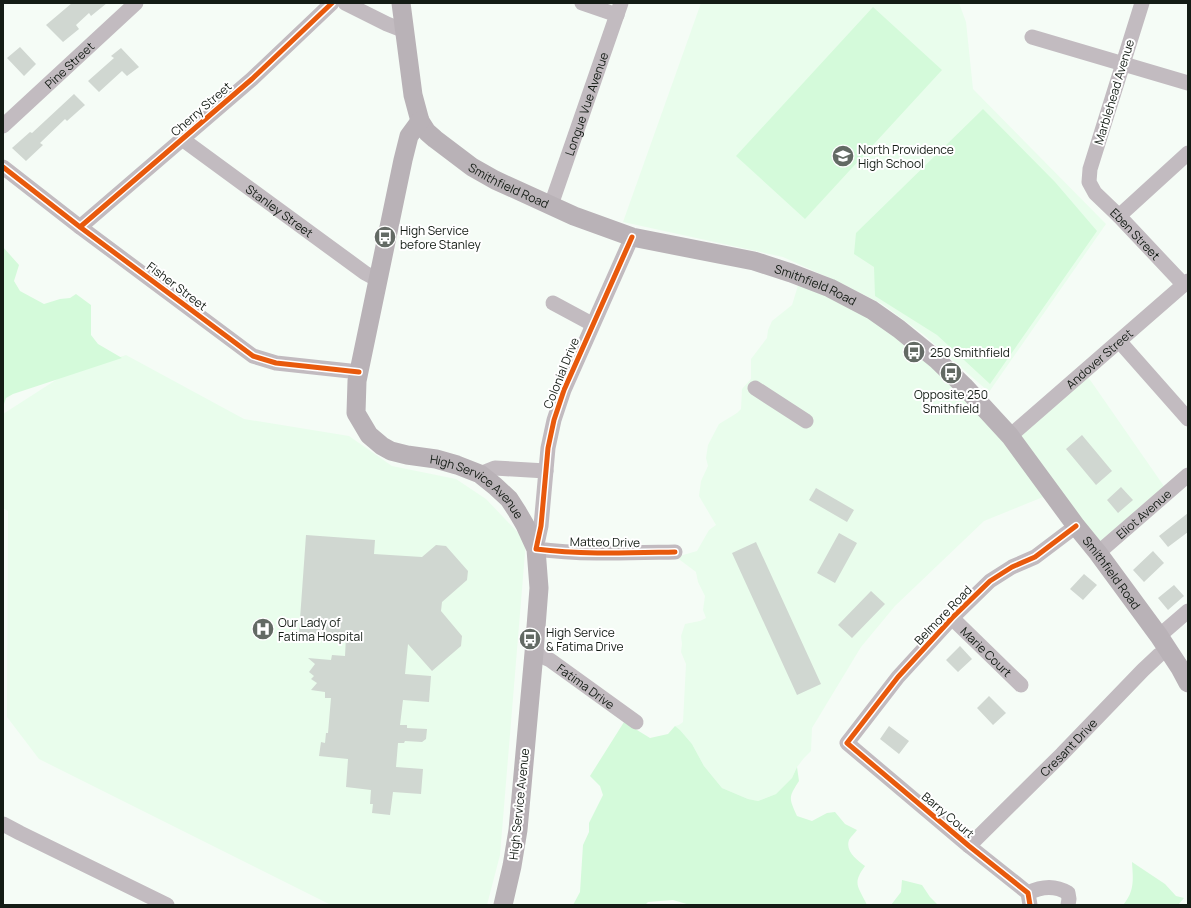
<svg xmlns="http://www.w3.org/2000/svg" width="1191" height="908" font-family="Manrope,sans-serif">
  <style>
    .built { fill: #e9fdec }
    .green { fill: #d4fada }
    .building { fill: #d0d7d1 }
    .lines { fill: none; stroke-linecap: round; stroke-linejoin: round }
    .minor { stroke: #c2bbc0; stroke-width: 15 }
    .major { stroke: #b9b2b7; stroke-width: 19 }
    .cycleway-casing { stroke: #fff; stroke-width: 8 }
    .cycleway { stroke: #e8590c; stroke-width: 5 }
    .labels { text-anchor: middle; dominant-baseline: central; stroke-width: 4; stroke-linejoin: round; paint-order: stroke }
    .street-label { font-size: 12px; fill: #141c15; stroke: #fff }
    .poi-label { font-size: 12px; fill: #141c15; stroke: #fff; text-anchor: start }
  </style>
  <rect width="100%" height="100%" fill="#f5fcf6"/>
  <path class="built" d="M701 3H959L966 22 973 89 1106 224 989 392 924 335 882 304 845 285 783 257 623 222Z
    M800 279 872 313 1006 435 1086 374 1168 492 1101 551 1048 495 984 521 895 606 861 647 812 728 811 751 804 758 797 767 792 778 776 794 758 801 748 799 722 788 704 766 692 744 680 730 675 726 679 725 683 722 686 664 681 652 682 644 681 636 685 624 700 621 706 618 703 610 705 596 698 582 696 572 676 557 697 551 709 530 716 525 699 496 701 481 708 466 706 458 708 445 719 424 737 413 741 409 742 389 751 379V359L767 338 768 330 772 321 792 305Z
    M126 355 244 419 349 436 392 466 456 479 486 499 526 541 500 855 487 905H331L39 759 7 717 8 511 3 508V414L59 378Z"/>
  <path class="green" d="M873 7 942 70 805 219 736 156Z
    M983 109 1055 182 1097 231 990 384 937 335 875 296 874 267 854 254 856 233Z
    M3 247 19 265 14 281 20 291 44 304 60 299 70 298 76 294 91 305V335L98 344 122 358 13 394 6 398 3 407Z
    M624 722 650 738 668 734 675 726 680 730 692 744 704 766 722 788 748 799 758 801 776 794 792 778 797 767 799 781C788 798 789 798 797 816L812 821 827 813 835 812 845 824 857 830C855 833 851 836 849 840 845 851 857 860 865 866 852 884 858 886 867 905H690L673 900 648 902 645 905H573L580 892 583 845 589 832V823L603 795 600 786 590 776Z
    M1132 862 1165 884 1176 896 1184 898 1178 905H1123C1135 891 1133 879 1132 862Z
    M902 880 922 885 930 897 938 905H891L901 892Z"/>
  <path class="building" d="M72 3H107L91 16 89 13 76 25 79 29 63 42 46 25Z
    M20 47 36 64 24 76 7 58Z
    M121 48 139 67 127 76 122 71 99 92 88 81 114 58 111 56Z
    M74 94 85 105 67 121 65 119 40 143 43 145 26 161 12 148 30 132 32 133Z
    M1082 435 1112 471 1096 485 1066 449Z
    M1121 487 1133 500 1118 513 1107 500Z
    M816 488 854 510 847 522 809 500Z
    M1188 513V532L1168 547 1159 536Z
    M839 533 857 543 835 583 817 573Z
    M306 535 375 540 374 554 422 557 436 545 446 546 468 571 467 580 442 602 441 611 462 636 461 646 432 671 408 644 405 674 431 676 429 702 403 700 400 725H407V728L427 729 426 739 422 742 405 741 404 743H398L396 767 423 769 421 794 393 792 390 815 372 813 373 804H370L371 790 346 787 348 759 319 756 321 742 325 743 326 733H328L331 698H325V692L311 690 317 683 311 679 314 676 309 672 315 664 308 658 331 660 332 655 345 656 346 637 299 633Z
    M756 542 821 684 797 695 732 553Z
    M1153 551 1164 563 1144 582 1133 570Z
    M1084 574 1097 585 1083 600 1070 589Z
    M1174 585 1184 596 1168 610 1158 598Z
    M871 591 885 604 852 638 838 625Z
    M960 646 972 659 958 672 946 660Z
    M989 696 1006 713 993 725 977 708Z
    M889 726 909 741 899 754 880 739Z"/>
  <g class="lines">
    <g class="minor">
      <path d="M345 3 387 24 405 31"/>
      <path d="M582 3 617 15"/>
      <path id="s1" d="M1142 3 1090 169 1089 182 1095 193 1119 216 1184 285"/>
      <path d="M1032 37 1188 83"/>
      <path id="s2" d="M3 126 136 3"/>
      <path id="s3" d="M182 139 365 273 378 280"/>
      <path d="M3 167 80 227 253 356 276 363 359 372"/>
      <path id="s4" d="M551 205 621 3"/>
      <path d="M1119 216 1188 153"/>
      <path d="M80 227 252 79 332 3"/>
      <path d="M632 237 564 390 554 420 548 448 541 526 536 549C582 555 628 553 675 552"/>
      <path d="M553 303 592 324"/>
      <path d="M1120 342 1188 419"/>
      <path d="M755 388 806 421"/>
      <path id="s5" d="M1010 436 1188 281"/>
      <path d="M480 474 495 468 546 471"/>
      <path id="s6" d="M1098 553 1188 475"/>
      <path id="s7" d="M952 618 1021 685"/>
      <path d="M1159 636 1188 611"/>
      <path id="s8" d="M534 653 550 660 636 722"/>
      <path d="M3 824 20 833 167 905"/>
      <path id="s9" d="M969 846 1062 754 1143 670 1159 655 1168 650"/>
      <path d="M1028 893C1042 886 1055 885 1068 893L1069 899 1068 905"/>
      <path d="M1030 905 1028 893 969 846 847 743 898 677 952 618 990 581 1012 567 1035 557 1076 526"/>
    </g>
    <g class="major">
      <path id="s10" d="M401 3 413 95 420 121 427 132 435 139 472 167 495 180 574 216 632 237 754 261 791 273 830 288 872 310 899 329 937 360 964 386 1010 436 1076 526 1098 553 1159 636 1180 668 1188 683"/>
      <path id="s11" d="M420 121 409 136 403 160 357 381 356 413 369 435 382 446 391 451 407 455 436 459 457 465 480 474 495 486 509 499 518 513 525 525 536 549 539 588 534 653 518 830 512 866 503 905"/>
    </g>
    <g class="cycleway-casing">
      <path id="cycleway" d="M3 167 80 227 253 356 276 363 359 372
        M80 227 252 79 332 3
        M632 237 564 390 554 420 548 448 541 526 536 549C582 555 628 553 675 552
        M1030 905 1028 893 969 846 847 743 898 677 952 618 990 581 1012 567 1035 557 1076 526"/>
    </g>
    <use href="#cycleway" class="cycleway"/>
  </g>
  <defs>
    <g id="school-disc" transform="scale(1.15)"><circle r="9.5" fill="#636a64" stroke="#fff"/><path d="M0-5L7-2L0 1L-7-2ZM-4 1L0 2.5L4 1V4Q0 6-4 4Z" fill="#fff"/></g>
    <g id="bus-disc" transform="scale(1.15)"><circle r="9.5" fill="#636a64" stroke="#fff"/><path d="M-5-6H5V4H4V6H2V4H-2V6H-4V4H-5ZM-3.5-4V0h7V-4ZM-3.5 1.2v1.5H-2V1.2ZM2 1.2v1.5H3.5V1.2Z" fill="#fff"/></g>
    <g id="hospital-disc" transform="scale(1.15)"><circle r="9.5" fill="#636a64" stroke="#fff"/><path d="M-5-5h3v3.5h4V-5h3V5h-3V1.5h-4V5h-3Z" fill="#fff"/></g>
  </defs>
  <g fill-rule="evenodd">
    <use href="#school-disc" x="843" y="156"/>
    <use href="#bus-disc" x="385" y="237"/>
    <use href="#bus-disc" x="914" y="352"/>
    <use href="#bus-disc" x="951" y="373"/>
    <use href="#hospital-disc" x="263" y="629"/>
    <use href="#bus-disc" x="530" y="639"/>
  </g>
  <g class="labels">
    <g class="street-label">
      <text stroke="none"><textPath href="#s2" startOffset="90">Pine Street</textPath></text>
      <text transform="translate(1114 92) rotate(-73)">Marblehead Avenue</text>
      <text stroke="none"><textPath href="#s4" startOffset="107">Longue Vue Avenue</textPath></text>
      <text transform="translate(201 109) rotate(-41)">Cherry Street</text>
      <text stroke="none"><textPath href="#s10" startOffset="231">Smithfield Road</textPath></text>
      <text stroke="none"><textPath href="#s3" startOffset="121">Stanley Street</textPath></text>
      <text stroke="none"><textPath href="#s1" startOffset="257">Eben Street</textPath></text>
      <text stroke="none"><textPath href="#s10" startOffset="555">Smithfield Road</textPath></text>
      <text transform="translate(177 286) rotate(37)">Fisher Street</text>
      <text stroke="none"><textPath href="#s5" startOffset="118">Andover Street</textPath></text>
      <text transform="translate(561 373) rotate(-68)">Colonial Drive</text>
      <text stroke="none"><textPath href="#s11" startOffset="450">High Service Avenue</textPath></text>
      <text stroke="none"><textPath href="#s6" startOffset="60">Eliot Avenue</textPath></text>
      <text transform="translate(605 542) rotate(1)">Matteo Drive</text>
      <text stroke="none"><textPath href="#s10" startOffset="975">Smithfield Road</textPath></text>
      <text transform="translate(943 615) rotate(-46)">Belmore Road</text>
      <text stroke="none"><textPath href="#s7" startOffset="48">Marie Court</textPath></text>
      <text stroke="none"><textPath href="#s8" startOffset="62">Fatima Drive</textPath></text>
      <text stroke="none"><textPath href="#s9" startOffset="140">Cresant Drive</textPath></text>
      <text transform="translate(519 804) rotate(-84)">High Service Avenue</text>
      <text transform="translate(948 815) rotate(40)">Barry Court</text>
    </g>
    <g class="poi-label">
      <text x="858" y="149">North Providence<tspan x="858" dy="14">High School</tspan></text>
      <text x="400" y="230">High Service<tspan x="400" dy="14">before Stanley</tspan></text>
      <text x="930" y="352">250 Smithfield</text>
      <text x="951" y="394" text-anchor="middle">Opposite 250<tspan x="951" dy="14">Smithfield</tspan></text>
      <text x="278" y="622">Our Lady of<tspan x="278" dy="14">Fatima Hospital</tspan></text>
      <text x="546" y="632">High Service<tspan x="546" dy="14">&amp; Fatima Drive</tspan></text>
    </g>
  </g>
  <rect width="1191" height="908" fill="none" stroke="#141c15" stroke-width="8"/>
</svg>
